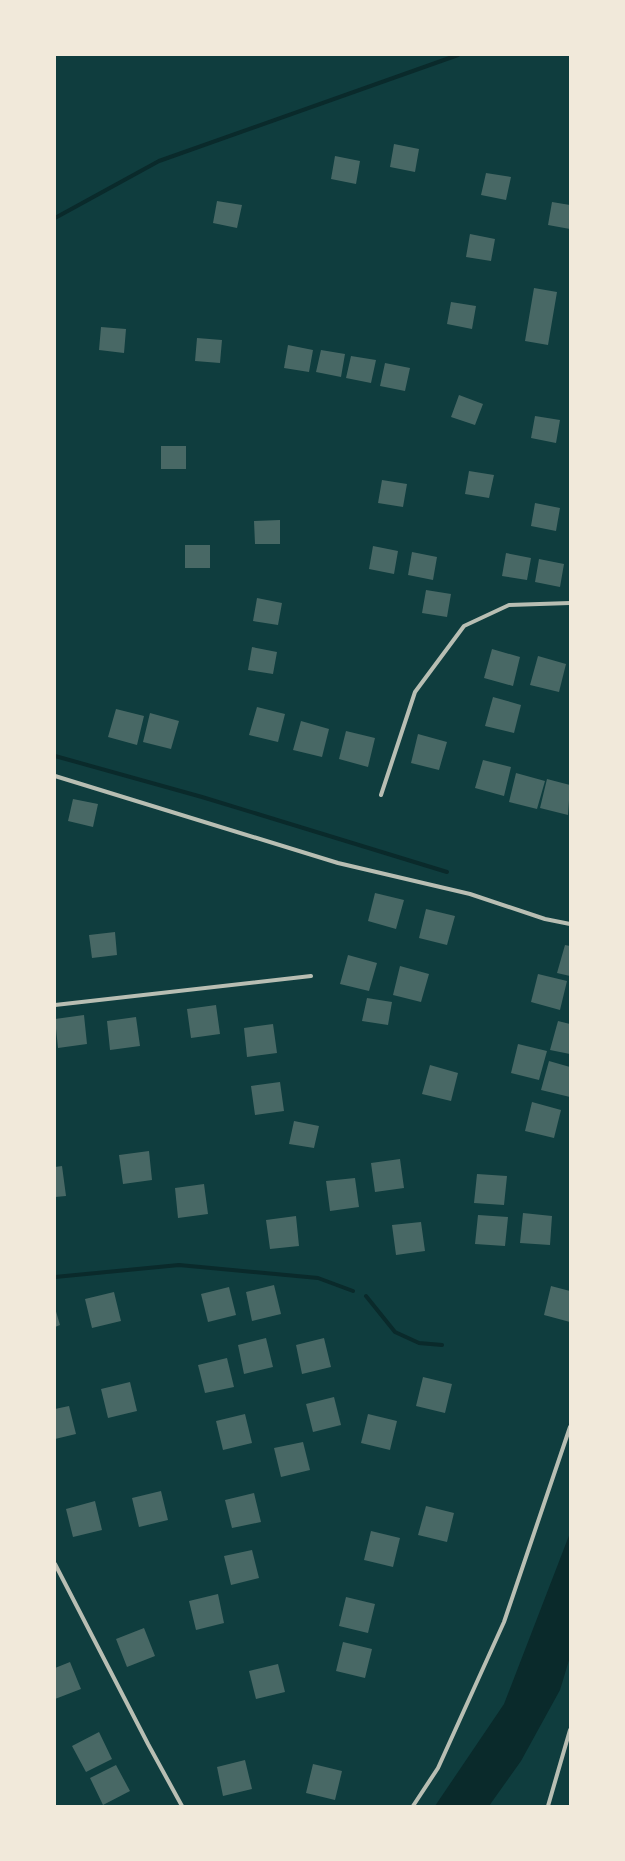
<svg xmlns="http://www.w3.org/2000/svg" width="625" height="1861" font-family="Raleway,sans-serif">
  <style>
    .water { fill: #0a2a2b }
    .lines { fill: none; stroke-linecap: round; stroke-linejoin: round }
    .stream { stroke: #0a2a2b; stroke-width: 4 }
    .building { fill: #486865 }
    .minor { stroke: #b8beb3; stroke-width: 4 }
  </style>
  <rect width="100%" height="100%" fill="#0f3d3e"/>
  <path class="water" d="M570 1533V1657L560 1690 521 1761 489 1806H435L504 1704Z"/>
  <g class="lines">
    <path class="stream" d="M55 218 159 161 458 55
      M55 756 202 797 447 872
      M55 1277 179 1265 318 1278 353 1291
      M366 1296 395 1332 419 1343 442 1345"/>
  </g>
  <path class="building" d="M394 144 419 149 415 172 390 167Z
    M335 156 360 161 356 184 331 179Z
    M486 173 511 177 506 200 481 195Z
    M217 201 242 205 237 228 213 223Z
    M552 202 570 205V229L548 225Z
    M470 234 495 239 491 261 466 257Z
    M534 288 557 292 548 345 525 341Z
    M451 302 476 306 472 329 447 324Z
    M101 327 126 329 124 353 99 350Z
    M197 338 222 340 220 363 195 361Z
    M288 345 313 350 309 372 284 368Z
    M321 350 345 354 341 377 316 372Z
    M351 356 376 360 371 383 346 378Z
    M385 363 410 368 405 391 380 386Z
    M459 395 483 404 475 425 451 417Z
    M535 416 560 420 556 443 531 438Z
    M161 446H186V469H161Z
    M469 471 494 475 489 498 465 494Z
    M382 480 407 484 403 507 378 503Z
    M535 503 560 508 556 531 531 526Z
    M280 520V544H255L254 521Z
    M185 545H210V568H185Z
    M373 546 398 551 394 574 369 569Z
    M412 552 437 557 433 580 408 575Z
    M506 553 531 558 527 580 502 576Z
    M539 559 564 564 560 587 535 582Z
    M426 590 451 594 447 617 422 613Z
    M257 598 282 603 278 625 253 621Z
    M252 647 277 652 273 674 248 670Z
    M492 649 520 657 513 686 484 678Z
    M538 656 566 664 559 692 530 685Z
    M493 697 521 705 514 733 485 726Z
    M257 707 285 714 278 742 249 735Z
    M116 709 144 716 137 745 108 737Z
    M150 713 179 721 171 749 143 742Z
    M301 721 329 729 322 757 293 750Z
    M346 731 375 738 368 767 339 759Z
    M418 734 447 742 439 770 411 763Z
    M483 760 511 767 504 796 475 788Z
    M516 773 545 781 537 809 509 802Z
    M547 779 570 785 568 815 540 808Z
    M73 799 98 804 93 827 68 821Z
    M375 893 404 900 396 929 368 921Z
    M426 909 455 916 447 945 419 938Z
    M115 932 117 955 92 958 89 935Z
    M565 945 570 946V976L557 973Z
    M348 955 377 963 369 991 340 984Z
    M400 966 429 974 421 1002 393 995Z
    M538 974 567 981 560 1010 531 1002Z
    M367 998 392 1002 388 1025 362 1021Z
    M216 1005 220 1034 191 1038 187 1009Z
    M84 1015 87 1044 58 1048 55 1019Z
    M136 1017 140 1046 110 1050 107 1021Z
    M558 1021 570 1024V1054L550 1050Z
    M273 1024 277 1053 247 1057 244 1028Z
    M518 1044 547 1051 539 1080 511 1073Z
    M549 1061 570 1067V1097L541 1090Z
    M430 1065 458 1073 451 1101 422 1094Z
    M280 1082 284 1111 255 1115 251 1086Z
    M532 1102 561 1110 554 1138 525 1131Z
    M294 1121 319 1126 314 1148 289 1144Z
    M149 1151 152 1180 123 1184 119 1155Z
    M400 1159 404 1188 375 1192 371 1163Z
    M62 1166 66 1196 55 1197V1167Z
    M477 1174 507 1176 504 1205 474 1203Z
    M355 1178 359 1207 330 1211 326 1181Z
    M204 1184 208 1214 178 1218 175 1188Z
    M523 1213 552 1216 550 1245 520 1243Z
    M478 1215 508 1217 505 1246 475 1244Z
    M296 1216 299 1246 270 1249 266 1220Z
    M421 1222 425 1251 396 1255 392 1225Z
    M274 1285 281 1314 252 1321 246 1292Z
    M551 1286 570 1291V1322L544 1315Z
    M229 1287 236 1315 208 1322 201 1294Z
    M114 1292 121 1321 92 1328 85 1299Z
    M55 1308 60 1325 55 1327Z
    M266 1338 273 1367 244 1374 238 1345Z
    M324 1338 331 1367 302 1374 296 1345Z
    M227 1358 234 1387 205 1393 198 1365Z
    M423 1377 452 1384 445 1413 416 1406Z
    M130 1382 137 1411 108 1418 101 1389Z
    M334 1397 341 1425 313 1432 306 1404Z
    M69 1406 76 1434 55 1439V1409Z
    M245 1414 252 1443 223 1450 216 1421Z
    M368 1414 397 1421 390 1450 361 1443Z
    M303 1442 310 1470 281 1477 274 1448Z
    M161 1491 168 1520 139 1527 132 1498Z
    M254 1493 261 1522 232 1528 225 1500Z
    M95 1501 102 1530 73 1537 66 1509Z
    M426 1506 454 1513 447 1542 418 1535Z
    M371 1531 400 1538 393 1567 364 1560Z
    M252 1550 259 1578 231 1585 224 1556Z
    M218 1594 224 1623 196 1630 189 1601Z
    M346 1597 375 1604 368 1633 339 1626Z
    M144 1628 155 1656 127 1667 116 1639Z
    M343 1642 372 1649 365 1678 336 1671Z
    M70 1662 81 1689 55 1699V1668Z
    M278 1664 285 1692 256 1699 249 1671Z
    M99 1732 112 1759 86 1772 72 1746Z
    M245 1760 252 1789 223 1796 217 1767Z
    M313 1764 342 1771 335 1800 306 1793Z
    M116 1765 130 1791 103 1805 90 1778Z"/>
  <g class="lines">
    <path class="minor" d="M55 776 338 863 470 894 545 919 570 924
      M381 795 415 692 464 626 509 605 570 603
      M55 1005 311 976
      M55 1564 148 1744 182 1806
      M413 1806 438 1768 504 1622 570 1427
      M548 1806 570 1730"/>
  </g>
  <rect width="625" height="1861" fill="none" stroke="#f1e9da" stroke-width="112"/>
</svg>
